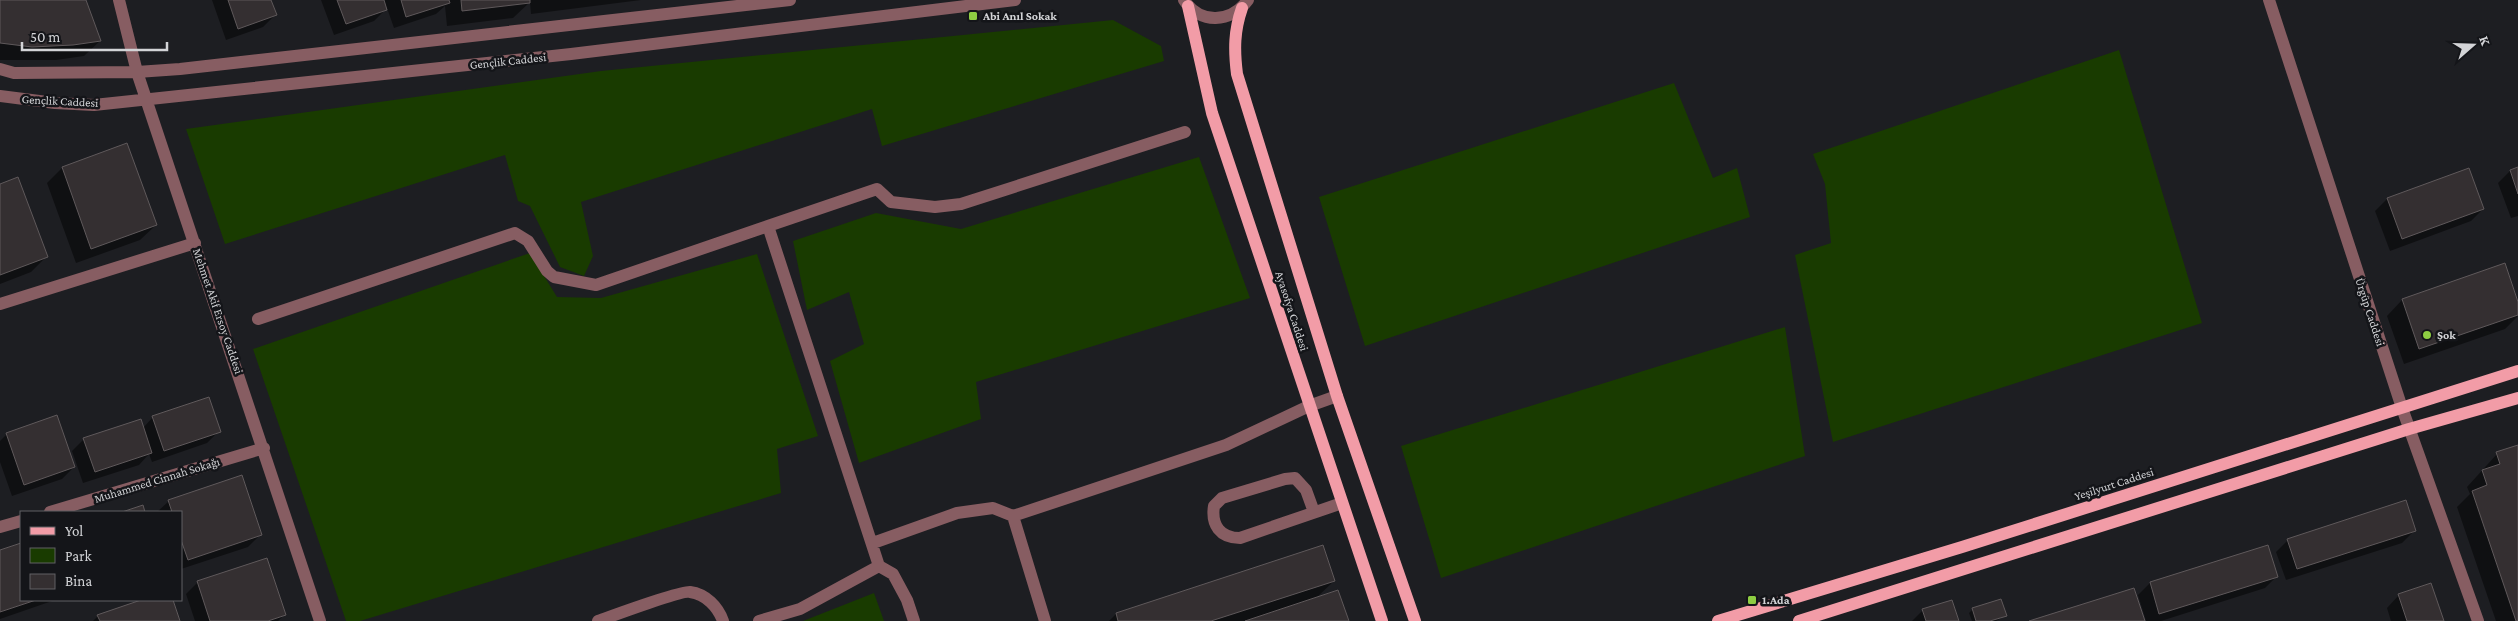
<svg xmlns="http://www.w3.org/2000/svg" width="2518" height="621" font-family="'Crimson Pro',serif">
  <style>
    .green { fill: #193b00 }
    .shadow { fill: #0007 }
    .building { fill: #342f31; stroke: #5f595b }
    .lines { fill: none; stroke-linecap: round; stroke-linejoin: round }
    .minor { stroke: #875d62; stroke-width: 12 }
    .major { stroke: #f29ca7; stroke-width: 12 }
    .poi-dot { fill: #8ecd42; stroke: #141519; stroke-width: 2 }
    .labels { text-anchor: middle; dominant-baseline: central; stroke-width: 5; stroke-linejoin: round; paint-order: stroke }
    .poi-label { font-size: 12px; font-weight: bold; fill: #d3d4d7; stroke: #141519; text-anchor: start }
    .street-label { font-size: 12px; fill: #d3d4d7; stroke: #141519 }
  </style>
  <rect width="100%" height="100%" fill="#1d1e22"/>
  <path class="green" d="M1113 20 1161 46 1164 61 882 146 872 109 581 202 593 256 584 276 560 267 530 206 518 201 505 155 225 244 186 129 601 71Z
    M2119 50 2202 323 1833 442 1795 255 1831 243 1825 184 1813 154Z
    M1674 83 1713 178 1737 168 1750 217 1365 346 1319 197Z
    M1199 157 1250 298 976 382 981 419 859 463 830 361 864 344 849 292 807 310 793 241 876 213 961 229Z
    M530 253 557 297 601 298 757 254 818 436 777 449 781 493 360 621H346L253 349Z
    M1785 327 1805 456 1441 578 1401 446Z
    M874 593 884 621H803Z"/>
  <path class="shadow" d="M0 0H85L100 41 84 56 56 60H0Z
    M212 0H270L275 15 263 27 226 40Z
    M321 0H641L531 14 530 2 513 18 447 26 445 6 436 14 394 28 387 8 374 21 334 35Z
    M126 144 156 225 140 240 76 263 47 183 62 168Z
    M2469 169 2483 209 2471 221 2390 251 2375 211 2387 199Z
    M2518 169V216L2511 218 2498 183 2510 171Z
    M0 186 46 257 31 272 0 284Z
    M2402 300 2518 306V316L2505 329 2404 364 2387 316Z
    M153 417 219 431 207 443 152 462 149 454 139 465 83 483 72 451 84 439 143 428Z
    M7 434 74 467 62 479 12 496 0 462V441Z
    M2518 446V621H2496L2457 507 2470 494 2467 487 2497 454Z
    M169 501 260 535 248 547 181 569V512H157Z
    M2414 531 2402 543 2286 580 2276 552 2288 540Z
    M21 544V600H55L0 619V551Z
    M2268 546 2277 576 2265 588 2161 621H2146L2138 595 2150 583Z
    M1323 547 1334 581 1315 599 1347 621H1109L1116 614Z
    M198 582 284 615 278 621H195L186 594Z
    M2399 595 2443 621H2391L2387 608Z
    M145 600H172L179 621H93L98 616Z
    M1973 609 2005 616 1996 621H1972L1969 613Z
    M1923 610 1957 621H1912Z"/>
  <path class="building" d="M0 0H86L101 41 73 45 32 47 0 43Z
    M228 0H271L277 15 238 29Z
    M337 0H384L387 10 346 24Z
    M401 0H449L450 3 406 17Z
    M461 0H530V3L462 11Z
    M127 143 157 225 91 249 62 167Z
    M2518 167V194L2510 170Z
    M2469 168 2484 209 2402 239 2387 198Z
    M18 177 48 257 0 275V184Z
    M2505 263 2518 302V315L2419 349 2402 299Z
    M209 397 221 432 164 451 152 416Z
    M57 415 75 467 24 485 6 433Z
    M141 419 152 453 95 472 83 438Z
    M2518 445V621H2516L2472 491 2487 485 2482 470 2500 464 2496 452Z
    M242 475 262 535 188 560 181 540V512H172L168 500Z
    M2406 500 2416 531 2297 569 2287 539Z
    M143 505 145 512H122Z
    M21 543V600H36L0 612V550Z
    M1323 545 1335 581 1211 621H1118L1116 613Z
    M2268 545 2278 577 2159 614 2150 582Z
    M267 558 286 615 268 621H210L197 581Z
    M2431 583 2444 621H2407L2398 594Z
    M2134 588 2145 621H2029Z
    M1338 590 1349 621H1245Z
    M2001 599 2007 616 1990 621H1976L1972 608Z
    M141 600H173L180 621H100L97 615Z
    M1952 600 1959 621H1926L1922 609Z"/>
  <g class="lines">
    <path class="minor" d="M119 0 137 72 320 621
      M1184 0C1200 25 1231 23 1248 0
      M2269 0 2402 408 2478 621
      M0 69 14 73 137 72 180 69 790 0
      M0 96 55 103 94 105 571 54 1015 0
      M768 226 877 189 891 202 935 207 961 204 1185 132
      M0 304 195 243
      M258 319 515 233 528 241 547 271 554 277 596 285 768 226 879 566 893 574 907 600 914 621
      M50 512 264 448
      M1314 512 1306 490 1295 478 1285 479 1222 498 1214 506C1211 525 1220 538 1240 538L1342 503
      M1013 516 1045 621
      M0 527 21 521
      M873 543 957 513 993 508 1013 516 1226 445 1309 406 1337 396
      M598 621C612 616 682 590 690 592 706 594 718 607 723 621
      M759 621 800 609 879 566"/>
    <path class="major" d="M1188 6 1212 113 1382 621
      M1242 8C1234 31 1234 50 1237 74L1337 396 1415 621
      M1718 621 1962 547 2518 371
      M1799 621 2409 429 2518 398"/>
  </g>
  <g class="poi-dot">
    <rect x="968" y="11" width="10" height="10" rx="2.5"/>
    <circle cx="2427" cy="335" r="5"/>
    <rect x="1747" y="595" width="10" height="10" rx="2.5"/>
  </g>
  <g class="labels">
    <g class="poi-label">
      <text x="983" y="16">Abi Anıl Sokak</text>
      <text x="2437" y="335">Şok</text>
      <text x="1762" y="600">1.Ada</text>
    </g>
    <g class="street-label">
      <text transform="translate(508 61) rotate(-6)">Gençlik Caddesi</text>
      <text transform="translate(60 101) rotate(3)">Gençlik Caddesi</text>
      <text transform="translate(218 311) rotate(71)">Mehmet Akif Ersoy Caddesi</text>
      <text transform="translate(1292 311) rotate(72)">Ayasofya Caddesi</text>
      <text transform="translate(2370 312) rotate(72)">Ürgüp Caddesi</text>
      <text transform="translate(157 480) rotate(-17)">Muhammed Cinnah Sokağı</text>
      <text transform="translate(2114 484) rotate(-18)">Yeşilyurt Caddesi</text>
    </g>
  </g>
  <rect x="20" y="511" width="162" height="90" fill="#141519" stroke="#606165"/>
  <rect x="30" y="527" width="25" height="8" fill="#f29ca7" stroke="#606165"/>
  <text x="65" y="536" font-size="15" fill="#d3d4d7">Yol</text>
  <rect x="30" y="548" width="25" height="15" fill="#193b00" stroke="#606165"/>
  <text x="65" y="561" font-size="15" fill="#d3d4d7">Park</text>
  <rect x="30" y="574" width="25" height="15" fill="#342f31" stroke="#606165"/>
  <text x="65" y="586" font-size="15" fill="#d3d4d7">Bina</text>
  <g transform="translate(2473 45) rotate(70)" stroke="#141519" stroke-width="4" paint-order="stroke">
  <path d="M0-4L9 19L0 12L-9 19Z" fill="#d3d4d7"/>
  <text y="-8" font-size="14" font-weight="bold" text-anchor="middle" fill="#d3d4d7">K</text>
  </g>
  <path d="M22 42v8h145v-8" fill="none" stroke="#d3d4d7" stroke-width="2.5"/>
  <text x="30" y="42" font-size="15" fill="#d3d4d7" stroke="#141519" stroke-width="4" paint-order="stroke">50 m</text>
</svg>
